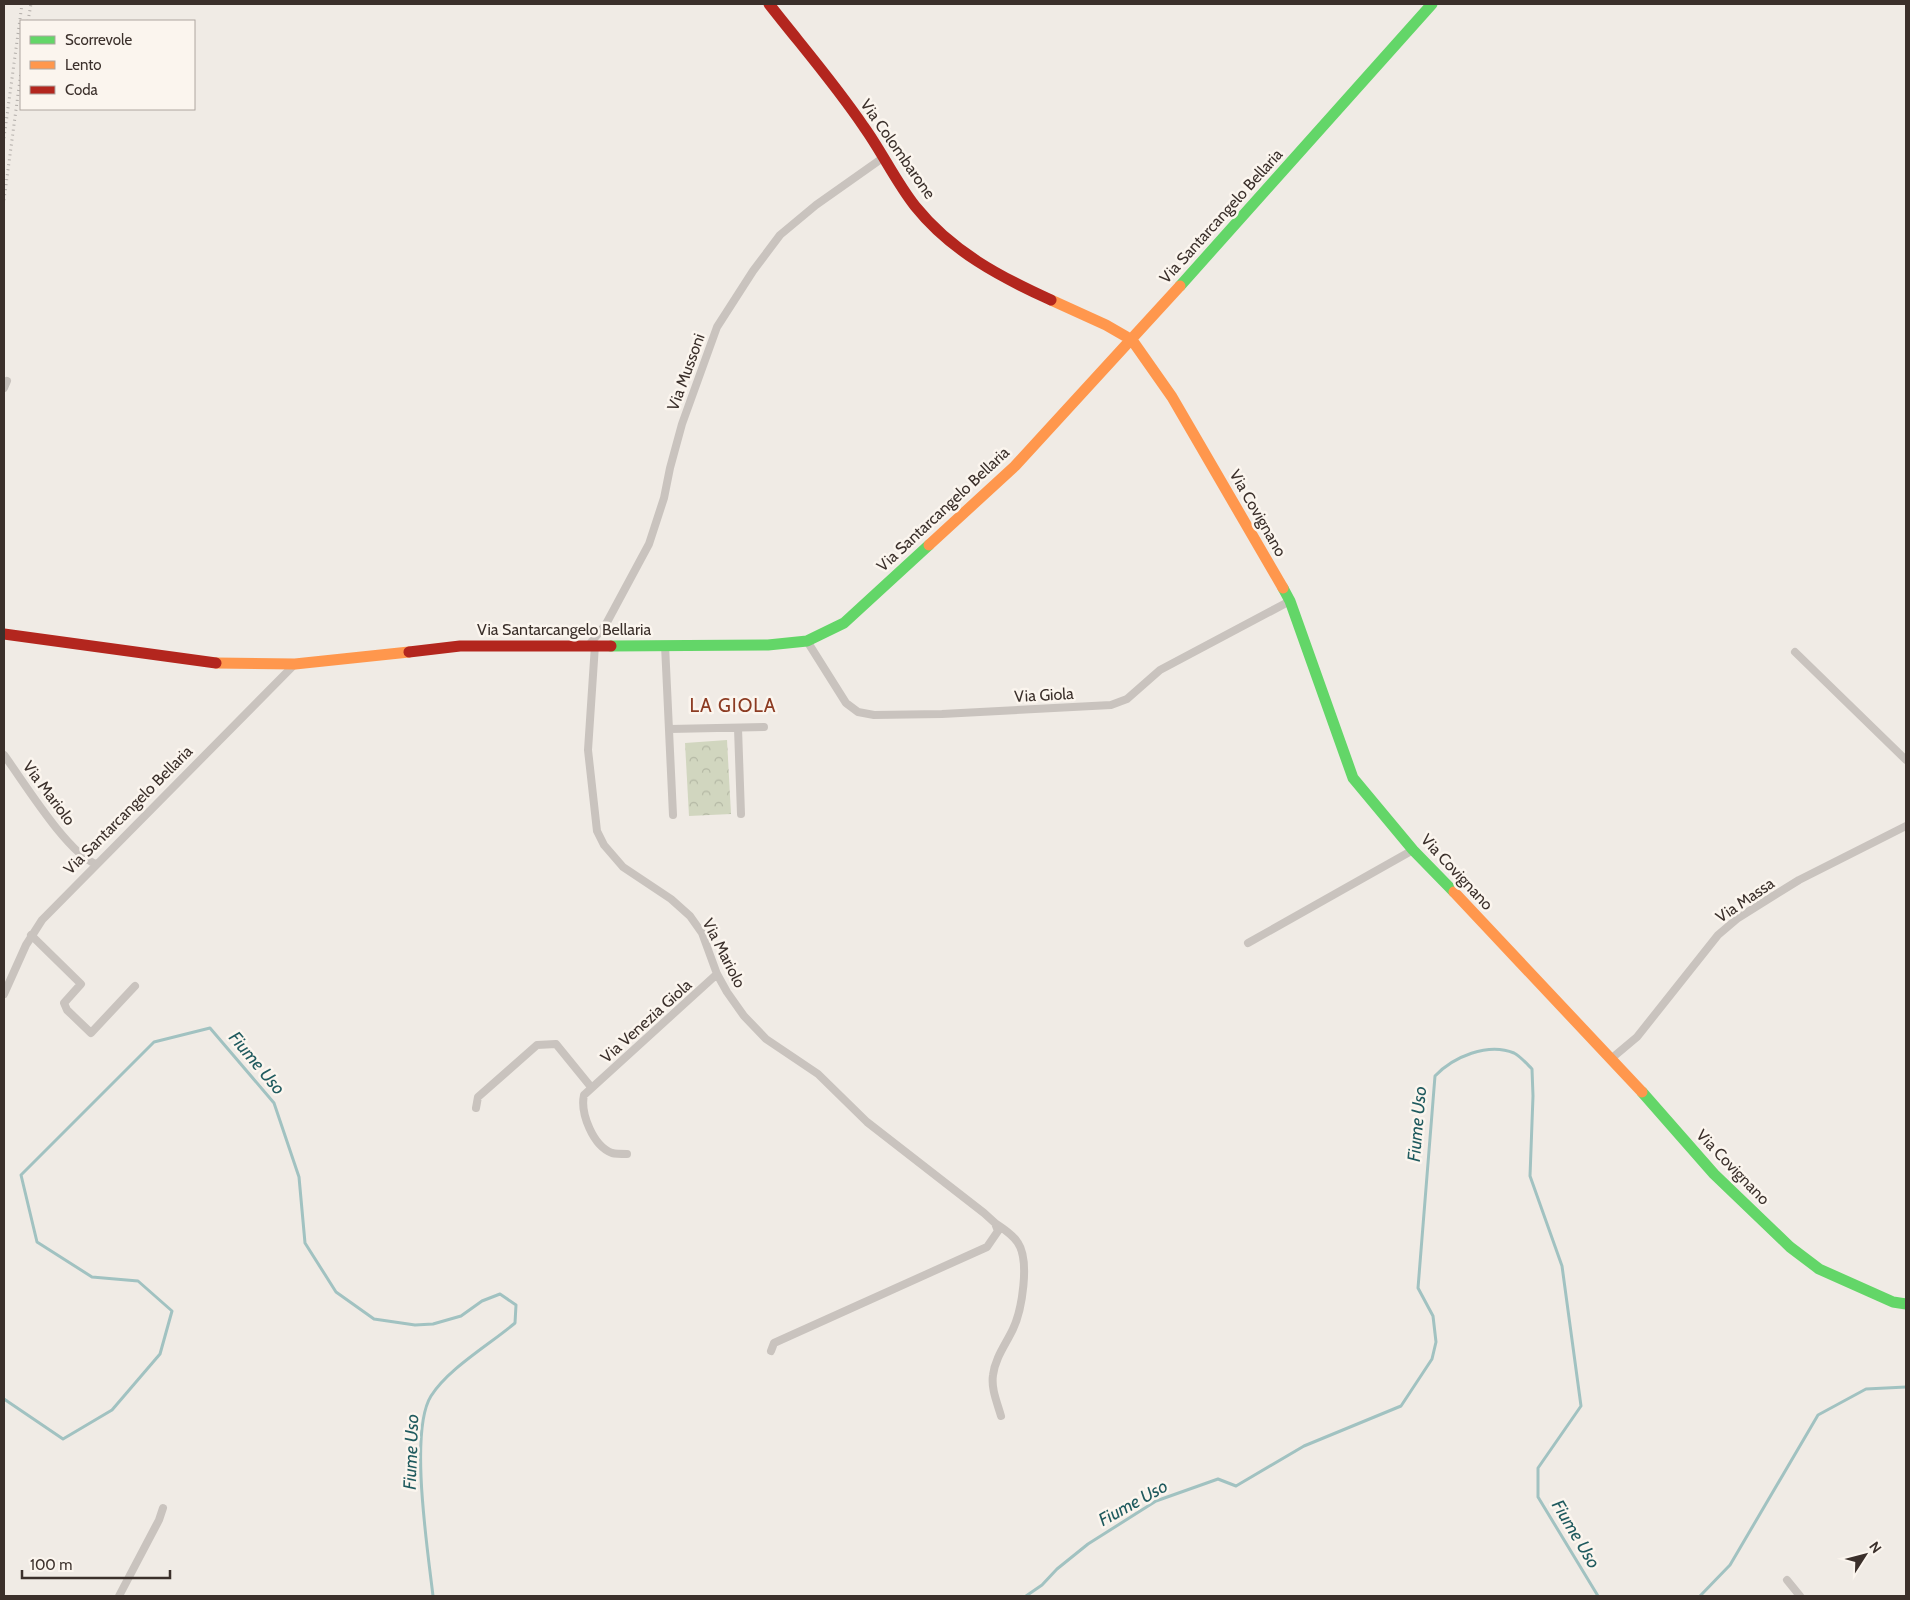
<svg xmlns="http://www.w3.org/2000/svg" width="1910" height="1600" font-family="Cabin,sans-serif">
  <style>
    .park { fill: url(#park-crowns) }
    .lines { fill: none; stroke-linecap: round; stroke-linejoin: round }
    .stream { stroke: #a1c2c1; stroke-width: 3 }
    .street { stroke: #c9c3be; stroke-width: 8 }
    .fast { stroke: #63d668; stroke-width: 11 }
    .slow { stroke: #ff974d; stroke-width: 11 }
    .jam { stroke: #b3261e; stroke-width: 11 }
    .rail { stroke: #b1aca8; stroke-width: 3; stroke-dasharray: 1 4; stroke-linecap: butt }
    .labels { text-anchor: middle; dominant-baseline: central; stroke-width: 5; stroke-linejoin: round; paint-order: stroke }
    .street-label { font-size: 16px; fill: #3b302b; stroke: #fbf5ee }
    .water-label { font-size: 18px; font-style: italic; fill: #1f5a5e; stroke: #fbf5ee }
    .quarter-label { font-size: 19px; letter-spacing: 1px; fill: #8c3b22; stroke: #fbf5ee }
  </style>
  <defs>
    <pattern id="park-crowns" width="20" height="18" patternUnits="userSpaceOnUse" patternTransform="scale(1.25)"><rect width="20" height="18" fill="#d1d6bf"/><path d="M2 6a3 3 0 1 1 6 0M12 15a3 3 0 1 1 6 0" fill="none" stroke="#b4b8a4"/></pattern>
  </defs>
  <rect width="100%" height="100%" fill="#f0ebe5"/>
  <path class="park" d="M727 740 731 814 689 816 685 743Z"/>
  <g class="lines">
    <path class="stream" d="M4 1399 63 1439 112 1410 160 1354 172 1311 138 1281 92 1277 37 1242 21 1175 154 1042 210 1028 274 1103 299 1177 305 1243 336 1292 374 1319 415 1325 433 1324 461 1316 482 1301 500 1294 516 1305 515 1323C489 1345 449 1368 431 1396 409 1431 428 1552 433 1596
      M1026 1596 1042 1585 1057 1569 1088 1544 1156 1501 1218 1479 1236 1486 1304 1446 1401 1406 1432 1359 1436 1342 1433 1316 1418 1288 1435 1076C1453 1057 1488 1042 1514 1053 1520 1056 1527 1064 1532 1069L1533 1096 1530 1176 1562 1266 1581 1406 1538 1468V1497L1598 1596
      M1700 1596 1730 1565 1818 1415 1866 1389 1906 1387"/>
    <path class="street" d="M4 388 7 381
      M807 641 846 703 858 712 874 715 942 714 1111 705 1127 699 1160 670 1290 601
      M589 645 606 624 649 544 664 498 670 468 682 424 717 327 753 271 780 235 816 205 884 157
      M595 645 588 750 597 831 604 845 623 867 671 899 690 916 702 933 717 974 727 992 744 1016 766 1039 818 1074 867 1122 984 1213 995 1223 998 1231 987 1247 774 1343 771 1351
      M665 645 673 815
      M1795 652 1906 760
      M738 728 741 814
      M670 729 764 727
      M4 755C24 782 67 853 96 864
      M31 935 81 984 64 1003 67 1010 91 1033 135 986
      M1248 943 1413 850
      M4 994 26 945 42 920 295 664
      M1612 1058 1637 1037 1718 935 1738 918 1799 880 1906 826
      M476 1108 478 1097 537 1045 556 1044 591 1087
      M627 1154C622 1154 616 1154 612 1153 593 1146 580 1113 584 1095L717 974
      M995 1223C1004 1229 1013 1235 1018 1243 1030 1261 1022 1310 1013 1329 1006 1344 995 1358 993 1375 991 1389 997 1402 1001 1416
      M1787 1580 1800 1596
      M119 1596 159 1520 163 1508"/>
    <path class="fast" d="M1180 286 1432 4
      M1283 588 1290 601 1353 778 1413 850 1454 892
      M611 646 768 645 807 641 844 623 929 545
      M1642 1092 1714 1174 1790 1247 1819 1269 1893 1302 1906 1304"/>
    <path class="slow" d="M1051 300 1106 325 1132 340 1172 397 1283 588
      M929 545 1015 466 1180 286
      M216 663 295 664 409 652
      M1454 892 1642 1092"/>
    <path class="jam" d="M769 4C801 45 835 84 864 127 882 152 896 182 915 206 951 251 1000 277 1051 300
      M4 634 216 663
      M409 652 460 646H611"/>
    <path class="rail" d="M28 21 31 4
      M4 138 22 4
      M4 200 21 72"/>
  </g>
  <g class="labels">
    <g class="street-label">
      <text transform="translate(898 149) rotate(55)">Via Colombarone</text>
      <text transform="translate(1221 216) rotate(-48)">Via Santarcangelo Bellaria</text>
      <text transform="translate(686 372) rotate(-70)">Via Mussoni</text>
      <text transform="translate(943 509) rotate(-43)">Via Santarcangelo Bellaria</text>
      <text transform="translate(1258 513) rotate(60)">Via Covignano</text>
      <text x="564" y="629">Via Santarcangelo Bellaria</text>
      <text transform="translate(1044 695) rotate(-3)">Via Giola</text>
      <text transform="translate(49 793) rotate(53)">Via Mariolo</text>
      <text transform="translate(128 810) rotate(-45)">Via Santarcangelo Bellaria</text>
      <text transform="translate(1457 872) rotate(47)">Via Covignano</text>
      <text transform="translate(1745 900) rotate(-34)">Via Massa</text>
      <text transform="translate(724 953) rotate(63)">Via Mariolo</text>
      <text transform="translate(646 1021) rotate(-42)">Via Venezia Giola</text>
      <text transform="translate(1733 1167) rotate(46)">Via Covignano</text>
    </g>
    <g class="water-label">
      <text transform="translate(257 1063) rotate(50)">Fiume Uso</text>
      <text transform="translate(1417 1124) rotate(-85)">Fiume Uso</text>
      <text transform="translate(411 1452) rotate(-88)">Fiume Uso</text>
      <text transform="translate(1133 1503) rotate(-29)">Fiume Uso</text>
      <text transform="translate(1576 1534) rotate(59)">Fiume Uso</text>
    </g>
    <g class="quarter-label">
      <text x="733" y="705">LA GIOLA</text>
    </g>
  </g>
  <rect width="1910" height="1600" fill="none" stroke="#3b302b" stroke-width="10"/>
  <rect x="20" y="20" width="175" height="90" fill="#fbf5ee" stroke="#aea6a0"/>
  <rect x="30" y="36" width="25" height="8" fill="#63d668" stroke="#aea6a0"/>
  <text x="65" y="45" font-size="15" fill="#3b302b">Scorrevole</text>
  <rect x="30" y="61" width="25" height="8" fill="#ff974d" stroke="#aea6a0"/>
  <text x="65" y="70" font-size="15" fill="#3b302b">Lento</text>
  <rect x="30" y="86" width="25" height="8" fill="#b3261e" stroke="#aea6a0"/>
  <text x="65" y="95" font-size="15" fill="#3b302b">Coda</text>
  <g transform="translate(1865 1555) rotate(54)" stroke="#fbf5ee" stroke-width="4" paint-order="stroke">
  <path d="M0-4L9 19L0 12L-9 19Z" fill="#3b302b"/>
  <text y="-8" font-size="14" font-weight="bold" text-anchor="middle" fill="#3b302b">N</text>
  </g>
  <path d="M22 1570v8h148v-8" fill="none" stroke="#3b302b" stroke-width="2.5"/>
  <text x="30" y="1570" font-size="15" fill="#3b302b" stroke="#fbf5ee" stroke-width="4" paint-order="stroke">100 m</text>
</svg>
